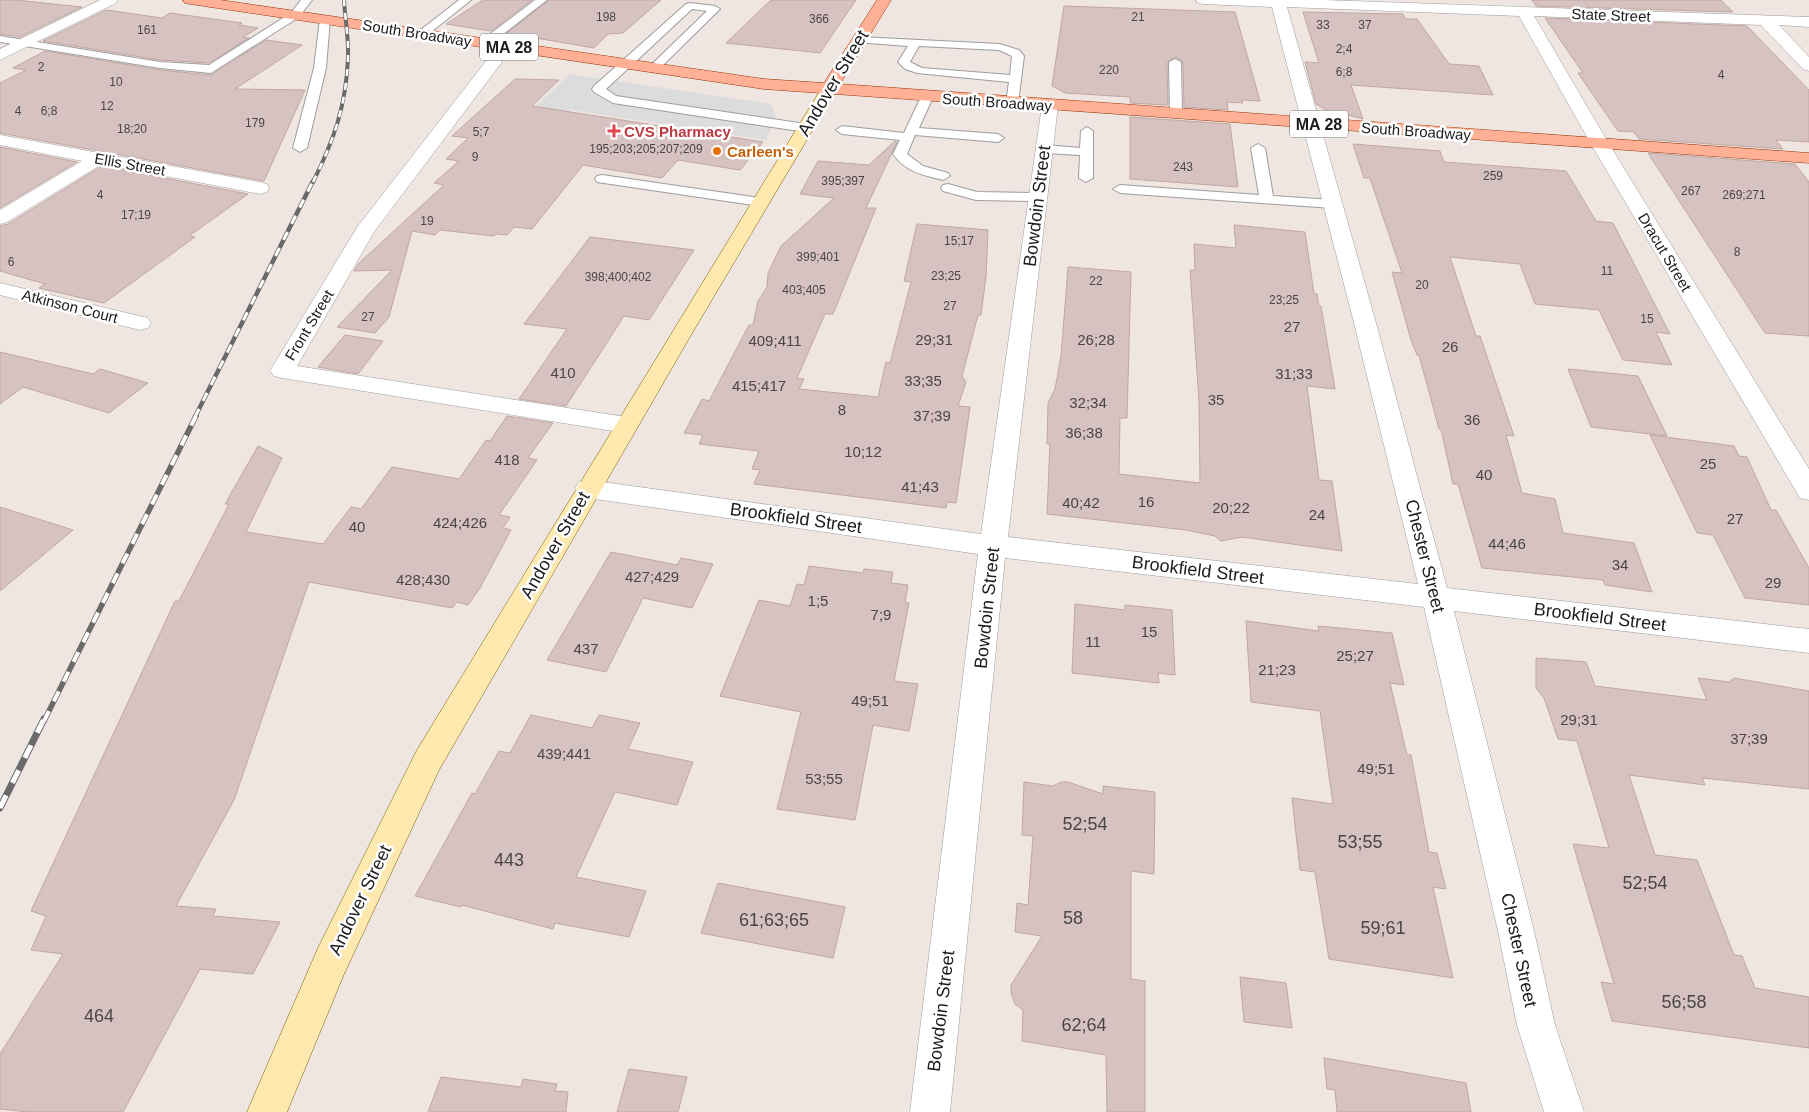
<svg xmlns="http://www.w3.org/2000/svg" width="1809" height="1112" font-family="Helvetica,sans-serif">
  <style>
    .parking { fill: #dcdcdc }
    .building { fill: #d6c3c1; stroke: #c1a6a2 }
    .lines { fill: none; stroke-linecap: round; stroke-linejoin: round }
    .lane-casing { stroke: #9d9d9d; stroke-width: 2 }
    .street-casing { stroke: #9d9d9d; stroke-width: 1 }
    .secondary-casing { stroke: #765d00; stroke-width: 1 }
    .primary-casing { stroke: #943400; stroke-width: 1 }
    .lane { fill: #fff; fill-rule: evenodd }
    .street { fill: #fff; fill-rule: evenodd }
    .secondary { fill: #ffe9ae; fill-rule: evenodd }
    .primary { fill: #ffb095; fill-rule: evenodd }
    .rail-far3-casing { stroke: #6a6a6a; stroke-width: 4 }
    .rail-far2-casing { stroke: #6a6a6a; stroke-width: 4.5 }
    .rail-far1-casing { stroke: #6a6a6a; stroke-width: 5.5 }
    .rail-casing { stroke: #6a6a6a; stroke-width: 7 }
    .rail-far3 { stroke: #fff; stroke-width: 2.5; stroke-dasharray: 7; stroke-linecap: butt }
    .rail-far2 { stroke: #fff; stroke-width: 3; stroke-dasharray: 9; stroke-linecap: butt }
    .rail-far1 { stroke: #fff; stroke-width: 4; stroke-dasharray: 11; stroke-linecap: butt }
    .rail { stroke: #fff; stroke-width: 5; stroke-dasharray: 14; stroke-linecap: butt }
    .health-dot { fill: #e0444e; stroke: #fff; stroke-width: 2 }
    .food-dot { fill: #e8710a; stroke: #fff; stroke-width: 2 }
    .labels { text-anchor: middle; dominant-baseline: central; stroke-width: 5; stroke-linejoin: round; paint-order: stroke }
    .far-number-label { font-size: 12px; fill: #4a4645 }
    .far-street-label { font-size: 15px; fill: #1c1c1c; stroke: #fff }
    .far-health-label { font-size: 15px; font-weight: bold; fill: #be3a42; stroke: #fff; text-anchor: start }
    .far-food-label { font-size: 15px; font-weight: bold; fill: #c56008; stroke: #fff; text-anchor: start }
    .number-label { font-size: 15px; fill: #4a4645 }
    .shield { fill: #fff; stroke: #606060; stroke-width: 1 }
    .shield-label { font-size: 16px; font-weight: bold; fill: #1c1c1c }
    .street-label { font-size: 18px; fill: #1c1c1c; stroke: #fff }
    .near-number-label { font-size: 18px; fill: #4a4645 }
  </style>
  <rect width="100%" height="100%" fill="#efe5e1"/>
  <path class="parking" d="M570 74 771 104 776 117 766 140 571 110 527 150 495 145Z"/>
  <path class="building" d="M0 0H16L82 7 20 37 0 34Z
    M483 0H532L491 31 446 24Z
    M549 0H661L623 33 608 34 594 48 507 33Z
    M771 0H856L820 53 726 43Z
    M1532 0H1721L1733 12 1536 6Z
    M1064 6 1235 12 1260 101 1242 100 1243 103 1227 102 1228 110 1184 107 1183 62 1176 57 1167 62 1168 105 1130 103V97L1065 93 1052 86Z
    M106 10 162 18 170 13 242 23 239 25 258 28 243 37 249 38 209 63 160 60 43 41Z
    M1303 12 1403 14 1405 19H1417L1449 64 1479 66 1493 95 1351 85 1363 119 1324 109 1316 104 1305 62 1319 63Z
    M1545 18 1747 26 1809 90V142L1776 140 1783 149 1639 139 1634 132 1618 131 1578 73H1583Z
    M266 40 302 45 235 89 305 90 264 181 0 133V83L26 70 13 68 45 51 160 70 211 75Z
    M515 79 559 80 532 106 763 142 740 170 678 160 662 178 583 165 532 229 514 227 507 235 496 234 494 236 440 230 435 235 412 231 389 317 375 333 337 327 392 270 354 271 358 264 444 185 434 183 459 161 446 159 468 138 452 136Z
    M1130 117 1230 124 1238 187 1130 179Z
    M895 141 897 142 866 208H876L833 314H825L797 378 804 379 799 389 878 397 886 362 890 363 911 282 904 281 917 224 988 230 986 276 981 315H978L962 376 966 382 958 406 970 407 956 503 947 502 946 508 754 484 760 470 752 469 759 451 699 444 703 435 684 433 702 399 709 401 749 325H753L758 301 767 287 768 273 781 246 834 198 800 194 818 161 869 165Z
    M1353 144 1440 151 1444 162 1566 171 1596 221 1613 223 1670 334 1656 332 1672 365 1623 360 1599 310 1535 304 1520 264 1450 257 1476 336H1480L1514 436 1506 435 1522 493 1555 499 1563 533 1634 543 1652 592 1605 585 1603 580 1482 568 1458 484H1453L1441 429H1439L1419 355H1417L1411 340 1392 272 1402 273 1370 178H1364Z
    M0 147 77 162 0 208Z
    M1648 153 1795 164 1809 182V336L1765 333Z
    M102 166 248 194 189 236 195 237 104 303 39 288 45 284 0 271V226L8 224Z
    M1234 225 1305 232 1314 294H1317L1319 306H1321L1335 389 1307 386 1319 480 1332 481 1342 551 1242 537 1221 541 1215 536 1186 530 1047 514 1050 444H1047L1048 403 1055 389 1061 356 1068 267 1131 272 1127 418H1120L1119 474 1200 483 1199 401 1190 270H1195L1194 244 1236 248Z
    M590 237 694 250 649 320 624 316 566 406 519 399 567 329 524 324Z
    M345 335 383 341 358 374 318 367Z
    M0 352 93 374 100 369 148 383 109 413 23 387 0 404Z
    M1568 369 1638 376 1667 436 1591 427Z
    M507 416 553 423 528 458 537 460 499 515 510 517 503 528 511 530 480 588 468 605 457 602 452 608 309 582 234 800 176 906 216 909 213 916 280 922 253 974 200 969 123 1112H29L0 1109V1054L63 954 31 950 46 916 31 911 175 601H179L229 504H225L258 446 282 458 246 532 323 544 351 507 361 509 392 467 459 479 486 440 490 441Z
    M1650 435 1734 446 1739 456 1747 457 1771 510H1776L1809 568V605L1745 598 1713 535 1697 533Z
    M0 507 73 530 0 591Z
    M611 552 677 565 681 558 713 564 692 608 643 598 606 672 547 660Z
    M809 566 863 573 864 569 893 572 891 583 908 585 905 602 909 603 894 681 918 684 909 731 873 725 855 820 777 809 801 712 720 696 759 600 790 606 797 584 804 585Z
    M1075 604 1125 610V605L1172 610 1175 675 1158 673 1159 683 1072 673Z
    M1246 621 1319 631 1318 626 1392 633 1404 685 1390 683 1407 755H1411L1429 852 1437 853 1446 889 1433 887 1453 978 1329 959 1315 872 1300 870 1292 798 1333 804 1320 711 1251 702Z
    M1536 658 1586 662 1595 686 1707 700 1698 678 1729 682 1734 678 1809 691V789L1702 778 1705 785 1629 775 1655 855 1697 860 1734 955 1742 956 1755 988 1809 997V1048L1612 1021 1601 982 1614 984 1573 844 1609 848 1577 741 1558 739 1544 698 1536 688Z
    M531 715 592 728 599 715 640 723 628 749 693 762 677 805 615 792 576 877 646 891 629 937 555 923 553 929 462 905 461 907 415 896 472 793 475 794 499 751 510 753Z
    M1024 782 1053 786 1061 782H1068L1103 794V786L1155 792 1154 874 1131 871V979L1145 981V1112H1107L1106 1055 1022 1041 1023 1010 1015 1004 1011 993V985L1042 936 1015 932 1017 903 1028 905 1033 836 1022 835Z
    M718 883 845 907 833 958 701 933Z
    M1240 977 1286 983 1292 1028 1244 1022Z
    M1324 1058 1466 1083 1471 1112H1337L1335 1090 1327 1089Z
    M629 1069 687 1077 678 1112H617Z
    M441 1077 521 1087 523 1079 557 1084 555 1091 568 1092 566 1112H428Z"/>
  <g class="lines">
    <g class="lane-casing">
      <path id="lane" d="M301 0H312L299 17 211 73 160 68 0 42V36L160 62 209 65 291 13Z
        M459 0H471L426 36H418L416 34 418 32Z
        M535 0H547L489 45H481L479 43 481 41Z
        M690 3 715 6 720 9 658 70H650L648 68 650 66 707 11 692 9 606 89 616 96 806 124 812 128 811 131 806 132 613 103 594 92 592 89 594 86 686 4Z
        M325 16 330 19 326 68 307 148 300 152 293 148 314 68 320 19Z
        M859 37 1000 44 1019 50 1024 56 1018 103 1012 107 1006 103 1009 82 917 73 905 69 898 62 908 46 855 42 853 40ZM919 46 999 50 1012 56 1010 75 922 68 910 62Z
        M1175 59 1181 62 1182 114 1176 118 1170 114 1169 62Z
        M927 93 933 97 919 128 998 134 1004 138 998 142 915 135 907 154 923 166 948 173 950 176 943 180C923 175 906 172 893 154L900 140 842 134 836 130 842 126 904 133 921 97Z
        M1087 127 1093 131V178L1086 182 1079 178 1080 155 1045 153 1038 149 1045 145 1080 148 1081 131Z
        M1258 144 1265 148 1273 196 1332 200 1337 201 1339 204 1337 207 1332 208 1120 193 1113 189 1120 185 1259 195 1251 148Z
        M602 175 760 198 767 202 760 206 597 182 595 179 597 176Z
        M948 184 977 192 1038 193 1045 197 1038 201 976 200 943 191 941 188 943 185Z"/>
    </g>
    <g class="street-casing">
      <path id="street" d="M100 0H118L116 3 0 60V49Z
        M1196 0H1324L1809 17V27L1779 25 1809 57V71L1803 69 1761 25 1534 16 1609 144 1809 469V500L1800 498 1591 144 1519 16 1287 7 1376 323 1447 588 1809 629V653L1454 611 1534 931 1555 1025 1584 1112H1544L1517 1025 1498 931 1424 607 1005 558 950 1112H910L978 554 588 498 579 496 575 489 579 482 588 480 981 534 1042 105 1044 101H1056L1058 105 1008 537 1418 584 1354 323 1272 7 1203 4 1198 3Z
        M506 41 512 43 514 46 374 232 297 366 626 417 635 419 638 425 635 431 626 433 282 378 274 376 270 371 358 226 500 43Z
        M0 135 260 182 267 184 269 188 267 192 260 194 102 164 7 222 0 224V210L82 161 0 145Z
        M0 283 148 318 151 323 148 328 140 330 0 295Z"/>
    </g>
    <g class="secondary-casing">
      <path id="secondary" d="M829 84 835 85 837 89 691 335 439 770 344 974 287 1112H247L318 948 417 750 821 89 823 85Z"/>
    </g>
    <g class="primary-casing">
      <path id="primary" d="M183 0H220L764 79 824 83 877 0H891L840 84 1809 153V163L764 89 190 4 185 3Z"/>
    </g>
    <use href="#lane" class="lane"/>
    <use href="#street" class="street"/>
    <use href="#secondary" class="secondary"/>
    <use href="#primary" class="primary"/>
    <g class="rail-far3-casing">
      <path id="rail-far3" d="M313 182C334 140 346 106 348 58 349 39 345 19 344 0"/>
    </g>
    <g class="rail-far2-casing">
      <path id="rail-far2" d="M195 417 313 181"/>
    </g>
    <g class="rail-far1-casing">
      <path id="rail-far1" d="M44 721 196 416"/>
    </g>
    <g class="rail-casing">
      <path id="rail" d="M0 808 44 719"/>
    </g>
    <use href="#rail-far3" class="rail-far3"/>
    <use href="#rail-far2" class="rail-far2"/>
    <use href="#rail-far1" class="rail-far1"/>
    <use href="#rail" class="rail"/>
  </g>
  <path class="health-dot" d="M611.5 123.5h5v5h5v5h-5v5h-5v-5h-5v-5h5z"/>
  <circle class="food-dot" cx="717" cy="151" r="5"/>
  <g class="labels">
    <g class="far-number-label">
      <text x="606" y="17">198</text>
      <text x="1138" y="17">21</text>
      <text x="819" y="19">366</text>
      <text x="1323" y="25">33</text>
      <text x="1365" y="25">37</text>
      <text x="147" y="30">161</text>
      <text x="1344" y="49">2;4</text>
      <text x="41" y="67">2</text>
      <text x="1109" y="70">220</text>
      <text x="1344" y="72">6;8</text>
      <text x="1721" y="75">4</text>
      <text x="116" y="82">10</text>
      <text x="107" y="106">12</text>
      <text x="18" y="111">4</text>
      <text x="49" y="111">6;8</text>
      <text x="255" y="123">179</text>
      <text x="132" y="129">18;20</text>
      <text x="481" y="132">5;7</text>
      <text x="646" y="149">195;203;205;207;209</text>
      <text x="475" y="157">9</text>
      <text x="1183" y="167">243</text>
      <text x="1493" y="176">259</text>
      <text x="843" y="181">395;397</text>
      <text x="1691" y="191">267</text>
      <text x="100" y="195">4</text>
      <text x="1744" y="195">269;271</text>
      <text x="136" y="215">17;19</text>
      <text x="427" y="221">19</text>
      <text x="959" y="241">15;17</text>
      <text x="1737" y="252">8</text>
      <text x="818" y="257">399;401</text>
      <text x="11" y="262">6</text>
      <text x="1607" y="271">11</text>
      <text x="946" y="276">23;25</text>
      <text x="618" y="277">398;400;402</text>
      <text x="1096" y="281">22</text>
      <text x="1422" y="285">20</text>
      <text x="804" y="290">403;405</text>
      <text x="1284" y="300">23;25</text>
      <text x="950" y="306">27</text>
      <text x="368" y="317">27</text>
      <text x="1647" y="319">15</text>
    </g>
    <g class="far-street-label">
      <text transform="translate(1611 15) rotate(2)">State Street</text>
      <text transform="translate(417 33) rotate(9)">South Broadway</text>
      <text transform="translate(997 102) rotate(4)">South Broadway</text>
      <text transform="translate(1416 131) rotate(4)">South Broadway</text>
      <text transform="translate(130 164) rotate(10)">Ellis Street</text>
      <text transform="translate(1665 252) rotate(59)">Dracut Street</text>
      <text transform="translate(70 306) rotate(14)">Atkinson Court</text>
      <text transform="translate(309 325) rotate(-59)">Front Street</text>
    </g>
    <g class="far-health-label">
      <text x="624" y="131">CVS Pharmacy</text>
    </g>
    <g class="far-food-label">
      <text x="727" y="151">Carleen's</text>
    </g>
    <g class="number-label">
      <text x="1292" y="326">27</text>
      <text x="934" y="339">29;31</text>
      <text x="1096" y="339">26;28</text>
      <text x="775" y="340">409;411</text>
      <text x="1450" y="346">26</text>
      <text x="563" y="372">410</text>
      <text x="1294" y="373">31;33</text>
      <text x="923" y="380">33;35</text>
      <text x="759" y="385">415;417</text>
      <text x="1216" y="399">35</text>
      <text x="1088" y="402">32;34</text>
      <text x="842" y="409">8</text>
      <text x="932" y="415">37;39</text>
      <text x="1472" y="419">36</text>
      <text x="1084" y="432">36;38</text>
      <text x="863" y="451">10;12</text>
      <text x="507" y="459">418</text>
      <text x="1708" y="463">25</text>
      <text x="1484" y="474">40</text>
      <text x="920" y="486">41;43</text>
      <text x="1146" y="501">16</text>
      <text x="1081" y="502">40;42</text>
      <text x="1231" y="507">20;22</text>
      <text x="1317" y="514">24</text>
      <text x="1735" y="518">27</text>
      <text x="460" y="522">424;426</text>
      <text x="357" y="526">40</text>
      <text x="1507" y="543">44;46</text>
      <text x="1620" y="564">34</text>
      <text x="652" y="576">427;429</text>
      <text x="423" y="579">428;430</text>
      <text x="1773" y="582">29</text>
      <text x="818" y="600">1;5</text>
      <text x="881" y="614">7;9</text>
      <text x="1149" y="631">15</text>
      <text x="1093" y="641">11</text>
      <text x="586" y="648">437</text>
      <text x="1355" y="655">25;27</text>
      <text x="1277" y="669">21;23</text>
      <text x="870" y="700">49;51</text>
      <text x="1579" y="719">29;31</text>
      <text x="1749" y="738">37;39</text>
      <text x="564" y="753">439;441</text>
      <text x="1376" y="768">49;51</text>
      <text x="824" y="778">53;55</text>
    </g>
    <g class="shield">
      <rect x="480" y="33.5" width="58" height="27" rx="4"/>
      <rect x="1290" y="110.5" width="58" height="27" rx="4"/>
    </g>
    <g class="shield-label">
      <text x="509" y="47">MA 28</text>
      <text x="1319" y="124">MA 28</text>
    </g>
    <g class="street-label">
      <text transform="translate(833 83) rotate(-59)">Andover Street</text>
      <text transform="translate(1037 206) rotate(-83)">Bowdoin Street</text>
      <text transform="translate(796 518) rotate(8)">Brookfield Street</text>
      <text transform="translate(555 545) rotate(-60)">Andover Street</text>
      <text transform="translate(1425 556) rotate(76)">Chester Street</text>
      <text transform="translate(1198 570) rotate(7)">Brookfield Street</text>
      <text transform="translate(987 608) rotate(-84)">Bowdoin Street</text>
      <text transform="translate(1600 617) rotate(7)">Brookfield Street</text>
      <text transform="translate(360 900) rotate(-64)">Andover Street</text>
      <text transform="translate(1519 950) rotate(78)">Chester Street</text>
      <text transform="translate(941 1011) rotate(-83)">Bowdoin Street</text>
    </g>
    <g class="near-number-label">
      <text x="1085" y="824">52;54</text>
      <text x="1360" y="842">53;55</text>
      <text x="509" y="860">443</text>
      <text x="1645" y="883">52;54</text>
      <text x="1073" y="918">58</text>
      <text x="774" y="920">61;63;65</text>
      <text x="1383" y="928">59;61</text>
      <text x="1684" y="1002">56;58</text>
      <text x="99" y="1016">464</text>
      <text x="1084" y="1025">62;64</text>
    </g>
  </g>
</svg>
